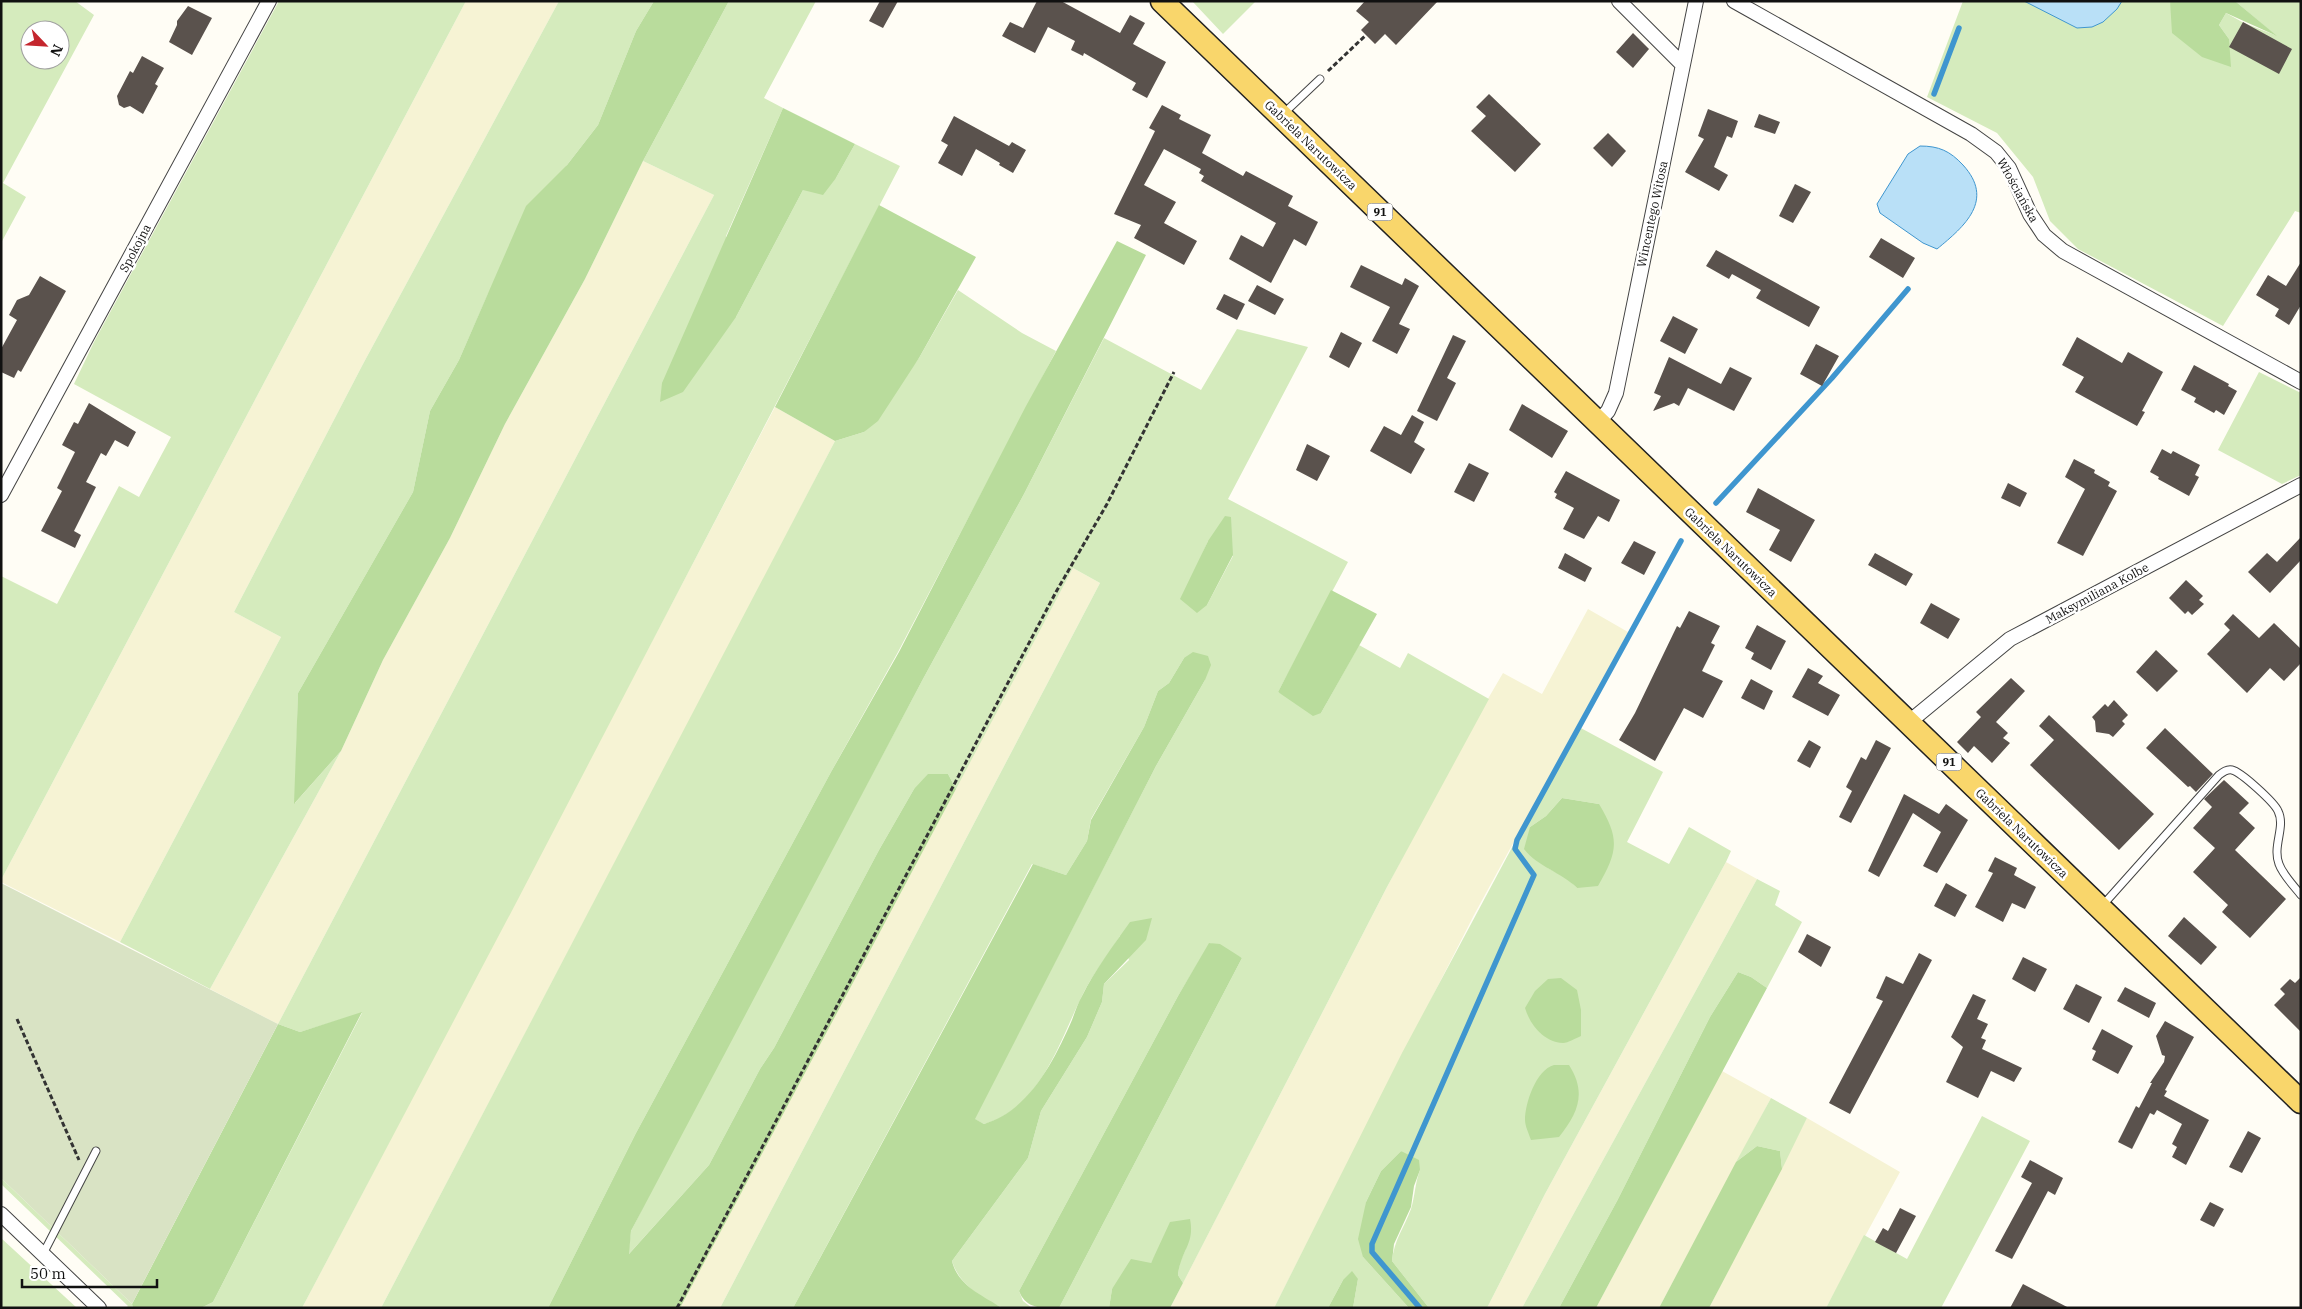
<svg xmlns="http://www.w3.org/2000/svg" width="2302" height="1309" font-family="'IBM Plex Serif',serif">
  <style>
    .farmland { fill: #f6f3d4 }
    .green { fill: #d5ebbd; fill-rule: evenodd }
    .forest { fill: #b9dc9c }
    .cemetery { fill: #d9e3c4 }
    .water { fill: #b9e0f7; stroke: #3f96cf }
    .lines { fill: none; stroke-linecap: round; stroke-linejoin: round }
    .stream { stroke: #3f96cf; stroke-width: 5.5 }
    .building { fill: #5a524d }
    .service-casing { stroke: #444; stroke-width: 9 }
    .minor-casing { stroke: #444; stroke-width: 16 }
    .primary-casing { stroke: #222; stroke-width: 25 }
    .path { stroke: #333; stroke-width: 3; stroke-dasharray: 5 2.5; stroke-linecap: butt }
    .service { stroke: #fff; stroke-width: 7 }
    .minor { stroke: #fff; stroke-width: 14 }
    .primary { stroke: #f9d66b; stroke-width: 22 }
    .labels { text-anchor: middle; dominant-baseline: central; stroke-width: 5; stroke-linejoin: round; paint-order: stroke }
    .shield { fill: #fff; stroke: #585858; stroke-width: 1 }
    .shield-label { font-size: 11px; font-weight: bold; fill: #111 }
    .street-label { font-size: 12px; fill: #111; stroke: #fff }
  </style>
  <rect width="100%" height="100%" fill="#fffdf5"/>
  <path class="farmland" d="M466 1H559L363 364 234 612 281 637 120 942 1 882V880Z
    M643 161 714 195 278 1024 210 989 341 751 383 660 450 538 505 424 585 279Z
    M775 407 835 441 762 582 381 1308H302Z
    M1073 568 1100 583 720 1308H679Z
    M1588 609 1628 632 1474 915 1274 1308H1170L1387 887 1468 733 1503 673 1542 694Z
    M1726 862 1757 879 1522 1308H1487L1545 1194Z
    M1722 1071 1771 1098 1659 1308H1596Z
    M1807 1118 1900 1172 1826 1308H1709Z"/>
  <path class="green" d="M1 1H75L94 15 3 183 26 197 1 243ZM30 30H60V60H30Z
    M279 1H466L1 880V576L57 604 119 486 139 497 171 437 74 384 94 342Z
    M559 1H654L636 31 598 125 567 165 488 294 459 360 430 411 413 492 298 693 295 803 341 751 210 989 120 942 281 637 234 612 363 364Z
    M729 1H816L764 98 783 108 726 236 736 317 803 190 836 178 855 144 900 166 516 903 302 1308H201L213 1302 362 1013 300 1032 278 1024 714 195 643 161Z
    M1192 1H1256L1223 34Z
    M1963 1H2024L2117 9 2122 1H2170L2171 5 2229 39 2219 25 2226 13 2244 23 2275 35 2235 1H2301V213L2295 211 2223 326 2078 249 2050 221 2033 177 1997 133 1927 97Z
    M958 290 1022 333 1056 351 898 652 831 772 636 1133 548 1308H381L835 441 864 432 919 358Z
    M1237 329 1308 347 1228 499 1348 562 1278 692 1321 713 1359 645 1400 668 1408 653 1489 699 1387 887 1183 1283 1178 1275 1180 1261 1186 1249 1160 1247 1151 1263 1112 1289 1109 1308H1059L1242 958 1210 943 1178 996 1019 1291 1023 1301 1032 1308C1023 1308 1009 1309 1001 1307 980 1299 958 1282 952 1261L1028 1158 1041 1111 1087 1037 1102 1002 1104 984 1129 960 1120 936C1107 957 1091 976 1081 998 1058 1045 1040 1108 984 1124L974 1119 1156 766 1205 680 1184 658 1169 683 1158 691 1144 727 1091 819 1087 841 1066 875 1032 864 793 1308H720L1100 583 1073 568 956 789 948 774 914 789 879 850 774 1048 760 1069 709 1165 628 1255 631 1231 679 1136 923 679 1024 494 1104 338 1201 390ZM1208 541 1233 556 1207 605 1199 561Z
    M2259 372 2301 393V475L2282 484 2218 450Z
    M1577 726 1663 772 1627 842 1669 864 1689 827 1731 851 1726 862 1545 1194 1487 1308H1429L1392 1261C1394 1240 1404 1228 1411 1209 1415 1196 1415 1183 1420 1170L1401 1151 1381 1171 1366 1202 1363 1257 1409 1308H1353L1358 1279 1343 1280 1328 1308H1274L1402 1053ZM1562 798 1599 804 1577 888 1567 878 1548 868 1530 827 1546 816Z
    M1757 879 1780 891 1775 905 1802 922 1767 988 1751 977 1738 972 1710 1017 1617 1201 1559 1308H1522Z
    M1771 1098 1807 1118 1782 1169 1780 1151 1757 1146 1736 1162Z
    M1982 1116 2030 1141 1941 1308H1826L1864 1235 1907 1259Z
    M1 1178 132 1304 133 1308H126L128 1306 1 1184Z
    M1 1238 77 1308H1Z"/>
  <path class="forest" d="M654 1H729L643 161 585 279 505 424 450 538 383 660 341 751 294 804 298 693 413 492 430 411 459 360 526 206 567 165 598 125 636 31Z
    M2170 1H2235L2277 36 2226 13 2219 25 2229 39 2231 67 2202 57 2172 33Z
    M783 108 855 144 836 178 823 195 803 190 736 317 683 392 660 402 662 383Z
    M879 205 976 257 919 358 878 421 864 432 835 441 775 407Z
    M1117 241 1146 255 1024 494 923 679 631 1231 629 1254 709 1165 760 1069 774 1048 879 850 914 789 928 774H948L956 789 680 1308H548L636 1133 831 772 899 652 1026 406Z
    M1225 516 1231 517 1233 555 1207 605 1197 613 1180 599 1208 541Z
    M1331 590 1377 614 1321 713 1313 716 1278 692Z
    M1193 652 1208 656 1211 665 1205 680 1156 766 975 1119 984 1124C1029 1111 1054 1061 1072 1020 1075 1012 1078 1003 1082 996 1095 970 1113 946 1130 922L1152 918 1146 940 1104 984 1102 1002 1087 1037 1041 1111 1028 1158 952 1261C958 1286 982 1295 1002 1308H793L1033 864 1066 875 1087 841 1091 820 1144 727 1158 691 1169 683 1184 658Z
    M1562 798 1599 804C1620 839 1618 851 1598 886L1577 888C1561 872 1538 867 1524 849L1530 827 1546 816Z
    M1209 943 1220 944 1242 958 1059 1308C1041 1308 1026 1309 1019 1291L1178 996Z
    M1738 972 1751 977 1767 988 1596 1308H1559L1617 1201 1710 1017Z
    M1561 978 1577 990 1581 1010V1036C1576 1038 1568 1043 1563 1043 1544 1042 1530 1025 1525 1008L1535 991 1548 979Z
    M362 1012 213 1302 201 1308H133L132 1304 278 1024 300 1032Z
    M1554 1065H1569C1587 1093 1578 1113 1559 1137L1531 1140C1529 1134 1525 1126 1525 1120 1525 1103 1536 1070 1554 1065Z
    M1757 1146 1780 1151 1782 1169 1709 1308H1659L1736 1162Z
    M1401 1151 1419 1160 1420 1170 1414 1186 1411 1207 1394 1244 1392 1261 1429 1308H1409L1363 1257 1358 1239 1366 1202 1381 1171Z
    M1190 1219C1195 1244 1181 1250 1178 1275L1183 1283 1170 1308H1109L1112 1289 1131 1259 1151 1263 1170 1222Z
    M1352 1271 1358 1279 1353 1308H1328L1343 1280Z"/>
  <path class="cemetery" d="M1 883 278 1024 132 1304 1 1178Z"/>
  <path class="water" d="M2024 1H2122L2117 9 2103 22 2092 27 2077 28Z
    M1920 146C1939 146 1950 151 1963 165 1995 200 1965 226 1937 249L1923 243 1880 213 1877 204 1908 154Z"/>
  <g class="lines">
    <path class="stream" d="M1934 94 1959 28
      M1716 503 1832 378 1908 289
      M1420 1308 1372 1252V1244L1534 875 1515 849 1517 840 1681 541"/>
  </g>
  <path class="building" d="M880 1H898L883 28 869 21Z
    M1037 1H1061L1120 33 1130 15 1145 23 1133 44 1166 62 1147 98 1132 90 1136 83 1084 53 1083 56 1071 50 1075 41 1048 27 1035 53 1002 36 1010 22 1023 28Z
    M1365 1H1438L1396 45 1385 34 1375 44 1361 30 1369 22 1356 11Z
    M188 6 212 18 192 55 169 42 177 25V21Z
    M2243 22 2292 49 2279 74 2229 47Z
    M1633 33 1649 49 1633 68 1616 52Z
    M142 56 164 68 155 84 158 86 143 114 130 106 124 108 119 105 117 96 130 71 133 73Z
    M1489 94 1541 144 1515 172 1471 131 1486 116 1476 107Z
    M1162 105 1181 115 1179 119 1211 135 1202 153 1243 176 1246 171 1293 196 1288 206 1318 222 1306 246 1294 239 1271 283 1229 259 1241 235 1263 247 1276 223 1201 181 1204 176 1199 173 1201 169 1164 149 1144 185 1176 202 1164 223 1197 241 1184 265 1134 238 1141 225 1114 214 1155 131 1149 128Z
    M1708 109 1738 121 1732 138 1727 136 1714 167 1728 175 1719 191 1685 172 1704 139 1698 136Z
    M1759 114 1780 122 1775 134 1754 127Z
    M954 116 1009 146 1012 142 1026 150 1013 173 999 165 1000 163 976 149 962 176 938 163 948 145 941 141Z
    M1608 133 1626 151 1612 167 1593 148Z
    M1795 184 1811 192 1793 223 1779 216Z
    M1881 238 1915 258 1903 278 1869 257Z
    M1716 250 1820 307 1809 327 1756 298 1761 290 1732 274 1729 279 1706 266Z
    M2301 262V305L2289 325 2275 316 2279 309 2256 295 2268 275 2286 286Z
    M1361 265 1402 285 1405 278 1419 286 1399 324 1410 329 1397 354 1372 341 1390 307 1350 287Z
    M40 276 66 291 21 372 18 370 14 378 1 372V349L17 320 9 315 17 300 29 295Z
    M1257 285 1284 299 1275 315 1248 301Z
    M1224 294 1245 304 1237 320 1216 309Z
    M1673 316 1698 329 1685 354 1660 341Z
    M1341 332 1362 343 1349 368 1329 357Z
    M1453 335 1466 341 1447 378 1456 383 1437 421 1417 411Z
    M2077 337 2122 363 2128 352 2163 372 2142 411 2145 412 2137 426 2075 392 2084 377 2062 365Z
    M1816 344 1839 356 1822 386 1800 374Z
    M1669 357 1721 384 1730 367 1752 378 1734 411 1688 388 1679 406 1674 403 1653 411 1661 396 1654 393Z
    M2194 365 2229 384 2228 386 2237 391 2224 415 2216 410 2214 413 2194 402 2196 398 2181 390Z
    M89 403 136 432 128 447 115 440 106 456 101 453 86 482 96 487 74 531 81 535 75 548 41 531 62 491 57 488 75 452 62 445 74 422 78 424Z
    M1522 404 1568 431 1552 458 1509 430Z
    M1412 415 1424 422 1414 442 1425 449 1411 474 1370 451 1384 426 1401 435Z
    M1307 444 1330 456 1317 481 1296 470Z
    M2162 449 2171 454 2173 451 2200 465 2195 475 2199 477 2189 496 2158 479 2159 477 2150 472Z
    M2074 459 2095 470 2094 473 2110 482 2108 486 2117 491 2083 556 2057 543 2085 489 2065 477Z
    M1469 463 1489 473 1474 502 1454 492Z
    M1566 471 1620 500 1609 522 1598 516 1584 539 1563 529 1574 508 1555 498 1557 494 1554 492Z
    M2008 483 2027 493 2020 507 2001 498Z
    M1758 488 1815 520 1791 562 1769 550 1780 530 1746 512Z
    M2301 537V560L2270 593 2248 572 2267 553 2277 562Z
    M1634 541 1656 552 1644 575 1621 563Z
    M1565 553 1592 568 1585 582 1558 568Z
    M1875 553 1913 574 1906 586 1868 565Z
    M2186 580 2203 596 2199 600 2204 604 2192 615 2188 611 2185 614 2169 598Z
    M1931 603 1960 619 1948 639 1920 623Z
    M1689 611 1720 626 1711 643 1715 645 1702 671 1723 681 1703 718 1684 708 1655 761 1619 740 1635 713 1677 626 1680 628Z
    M2233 614 2259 638 2274 623 2301 649V663L2284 681 2270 668 2247 693 2207 654 2230 630 2224 624Z
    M1757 625 1786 641 1771 670 1751 659 1754 653 1745 648Z
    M2156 650 2178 671 2157 692 2136 672Z
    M1808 668 1823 676 1818 683 1840 695 1828 716 1792 697Z
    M2011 678 2025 691 1996 722 2008 733 2003 738 2010 743 1992 763 1974 746 1968 753 1957 742 1981 717 1976 712Z
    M1751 679 1773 691 1764 710 1741 698Z
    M2114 700 2128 715 2122 721 2125 724 2113 737 2109 734 2096 732 2095 721 2092 717 2105 704 2108 707Z
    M2049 715 2154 814 2119 850 2030 765 2054 740 2039 726Z
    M2165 728 2213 774 2196 792 2190 786 2188 787 2146 748Z
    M1809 740 1821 747 1810 768 1797 761Z
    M1876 740 1891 748 1851 823 1839 817 1852 791 1846 787 1861 757 1866 760Z
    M2224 780 2249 803 2239 813 2255 828 2235 850 2286 899 2250 938 2222 912 2228 905 2193 872 2215 848 2193 828 2212 807 2204 799Z
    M1904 794 1939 814 1946 804 1968 820 1937 873 1923 866 1941 832 1913 813 1879 877 1868 871Z
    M1995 857 2017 868 2014 875 2036 887 2025 909 2012 903 2003 922 1975 907 1993 873 1988 871Z
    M1946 883 1967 895 1955 917 1934 906Z
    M2184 917 2217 947 2201 965 2168 936Z
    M1807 934 1831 947 1821 967 1798 952Z
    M1919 953 1932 960 1850 1114 1829 1103 1883 1001 1876 998 1886 976 1903 984Z
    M2023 957 2047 969 2035 992 2012 979Z
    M2301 977V1032L2274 1005 2285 994 2280 989 2290 979 2295 983Z
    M2076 984 2102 997 2089 1023 2063 1009Z
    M2125 987 2156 1003 2149 1018 2117 1001Z
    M1973 994 1986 1000 1977 1019 1988 1024 1981 1038 1986 1040 1982 1049 2022 1068 2014 1082 1991 1071 1978 1098 1946 1082 1963 1047 1951 1037Z
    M2165 1021 2194 1037 2165 1090 2167 1091 2164 1096 2209 1120 2186 1165 2172 1157 2177 1147 2172 1144 2182 1124 2157 1110 2154 1115 2150 1113 2132 1149 2118 1142 2136 1106 2139 1108 2152 1083H2150L2164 1062 2165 1056 2162 1055 2156 1036Z
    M2102 1029 2133 1046 2118 1074 2092 1060 2096 1051 2092 1049Z
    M2248 1131 2261 1138 2242 1173 2229 1167Z
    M2030 1160 2063 1178 2055 1195 2048 1191 2012 1259 1995 1251 2032 1183 2021 1177Z
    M2210 1202 2224 1209 2214 1227 2200 1220Z
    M1900 1208 1916 1216 1896 1253 1875 1242 1883 1228 1888 1231Z
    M2023 1284 2069 1308H2010Z"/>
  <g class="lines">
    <g class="service-casing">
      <path id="service" d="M1283 114 1320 79
        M2102 906 2219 775C2223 772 2227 769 2232 770 2241 772 2274 802 2278 811 2286 827 2272 846 2279 864 2283 875 2293 885 2301 895
        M43 1254 96 1151"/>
    </g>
    <g class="minor-casing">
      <path id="minor" d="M1619 1 1683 65
        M1734 1 1971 134 1996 152 2009 168 2030 214 2044 235 2063 251 2301 382
        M1598 422 1608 411 1616 393 1696 1
        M1 495 269 1
        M1908 723 2010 639 2301 485
        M1 1214 99 1308"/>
    </g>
    <g class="primary-casing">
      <path id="primary" d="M1162 1 2301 1102"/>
    </g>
    <path class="path" d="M1328 71 1366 35
      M17 1019 79 1160
      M677 1308 1056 592 1107 504 1174 372"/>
    <use href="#service" class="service"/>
    <use href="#minor" class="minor"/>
    <use href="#primary" class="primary"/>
  </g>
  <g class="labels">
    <g class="shield">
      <rect x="1367.5" y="203.5" width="25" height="17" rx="4"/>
      <rect x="1936.5" y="753.5" width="25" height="17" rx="4"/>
    </g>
    <g class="shield-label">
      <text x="1380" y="212">91</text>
      <text x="1949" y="762">91</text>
    </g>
    <g class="street-label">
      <text transform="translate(1311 145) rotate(44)">Gabriela Narutowicza</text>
      <text transform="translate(2018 190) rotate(61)">Włościańska</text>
      <text transform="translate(1652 214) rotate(-78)">Wincentego Witosa</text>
      <text transform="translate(135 248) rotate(-62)">Spokojna</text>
      <text transform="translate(1731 552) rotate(44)">Gabriela Narutowicza</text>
      <text transform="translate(2097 593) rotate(-28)">Maksymiliana Kolbe</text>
      <text transform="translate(2022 833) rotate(44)">Gabriela Narutowicza</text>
    </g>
  </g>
  <rect width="2302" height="1309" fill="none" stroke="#111111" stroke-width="5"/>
  <g transform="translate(45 45) rotate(115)"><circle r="24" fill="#ffffff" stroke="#a0a0a0"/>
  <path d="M0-4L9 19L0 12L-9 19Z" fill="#c4262e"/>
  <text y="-8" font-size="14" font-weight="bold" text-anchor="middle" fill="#111111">N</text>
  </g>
  <path d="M22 1279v8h135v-8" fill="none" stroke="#111111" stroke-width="2.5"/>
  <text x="30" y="1279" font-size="15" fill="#111111" stroke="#ffffff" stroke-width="4" paint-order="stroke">50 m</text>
</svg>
